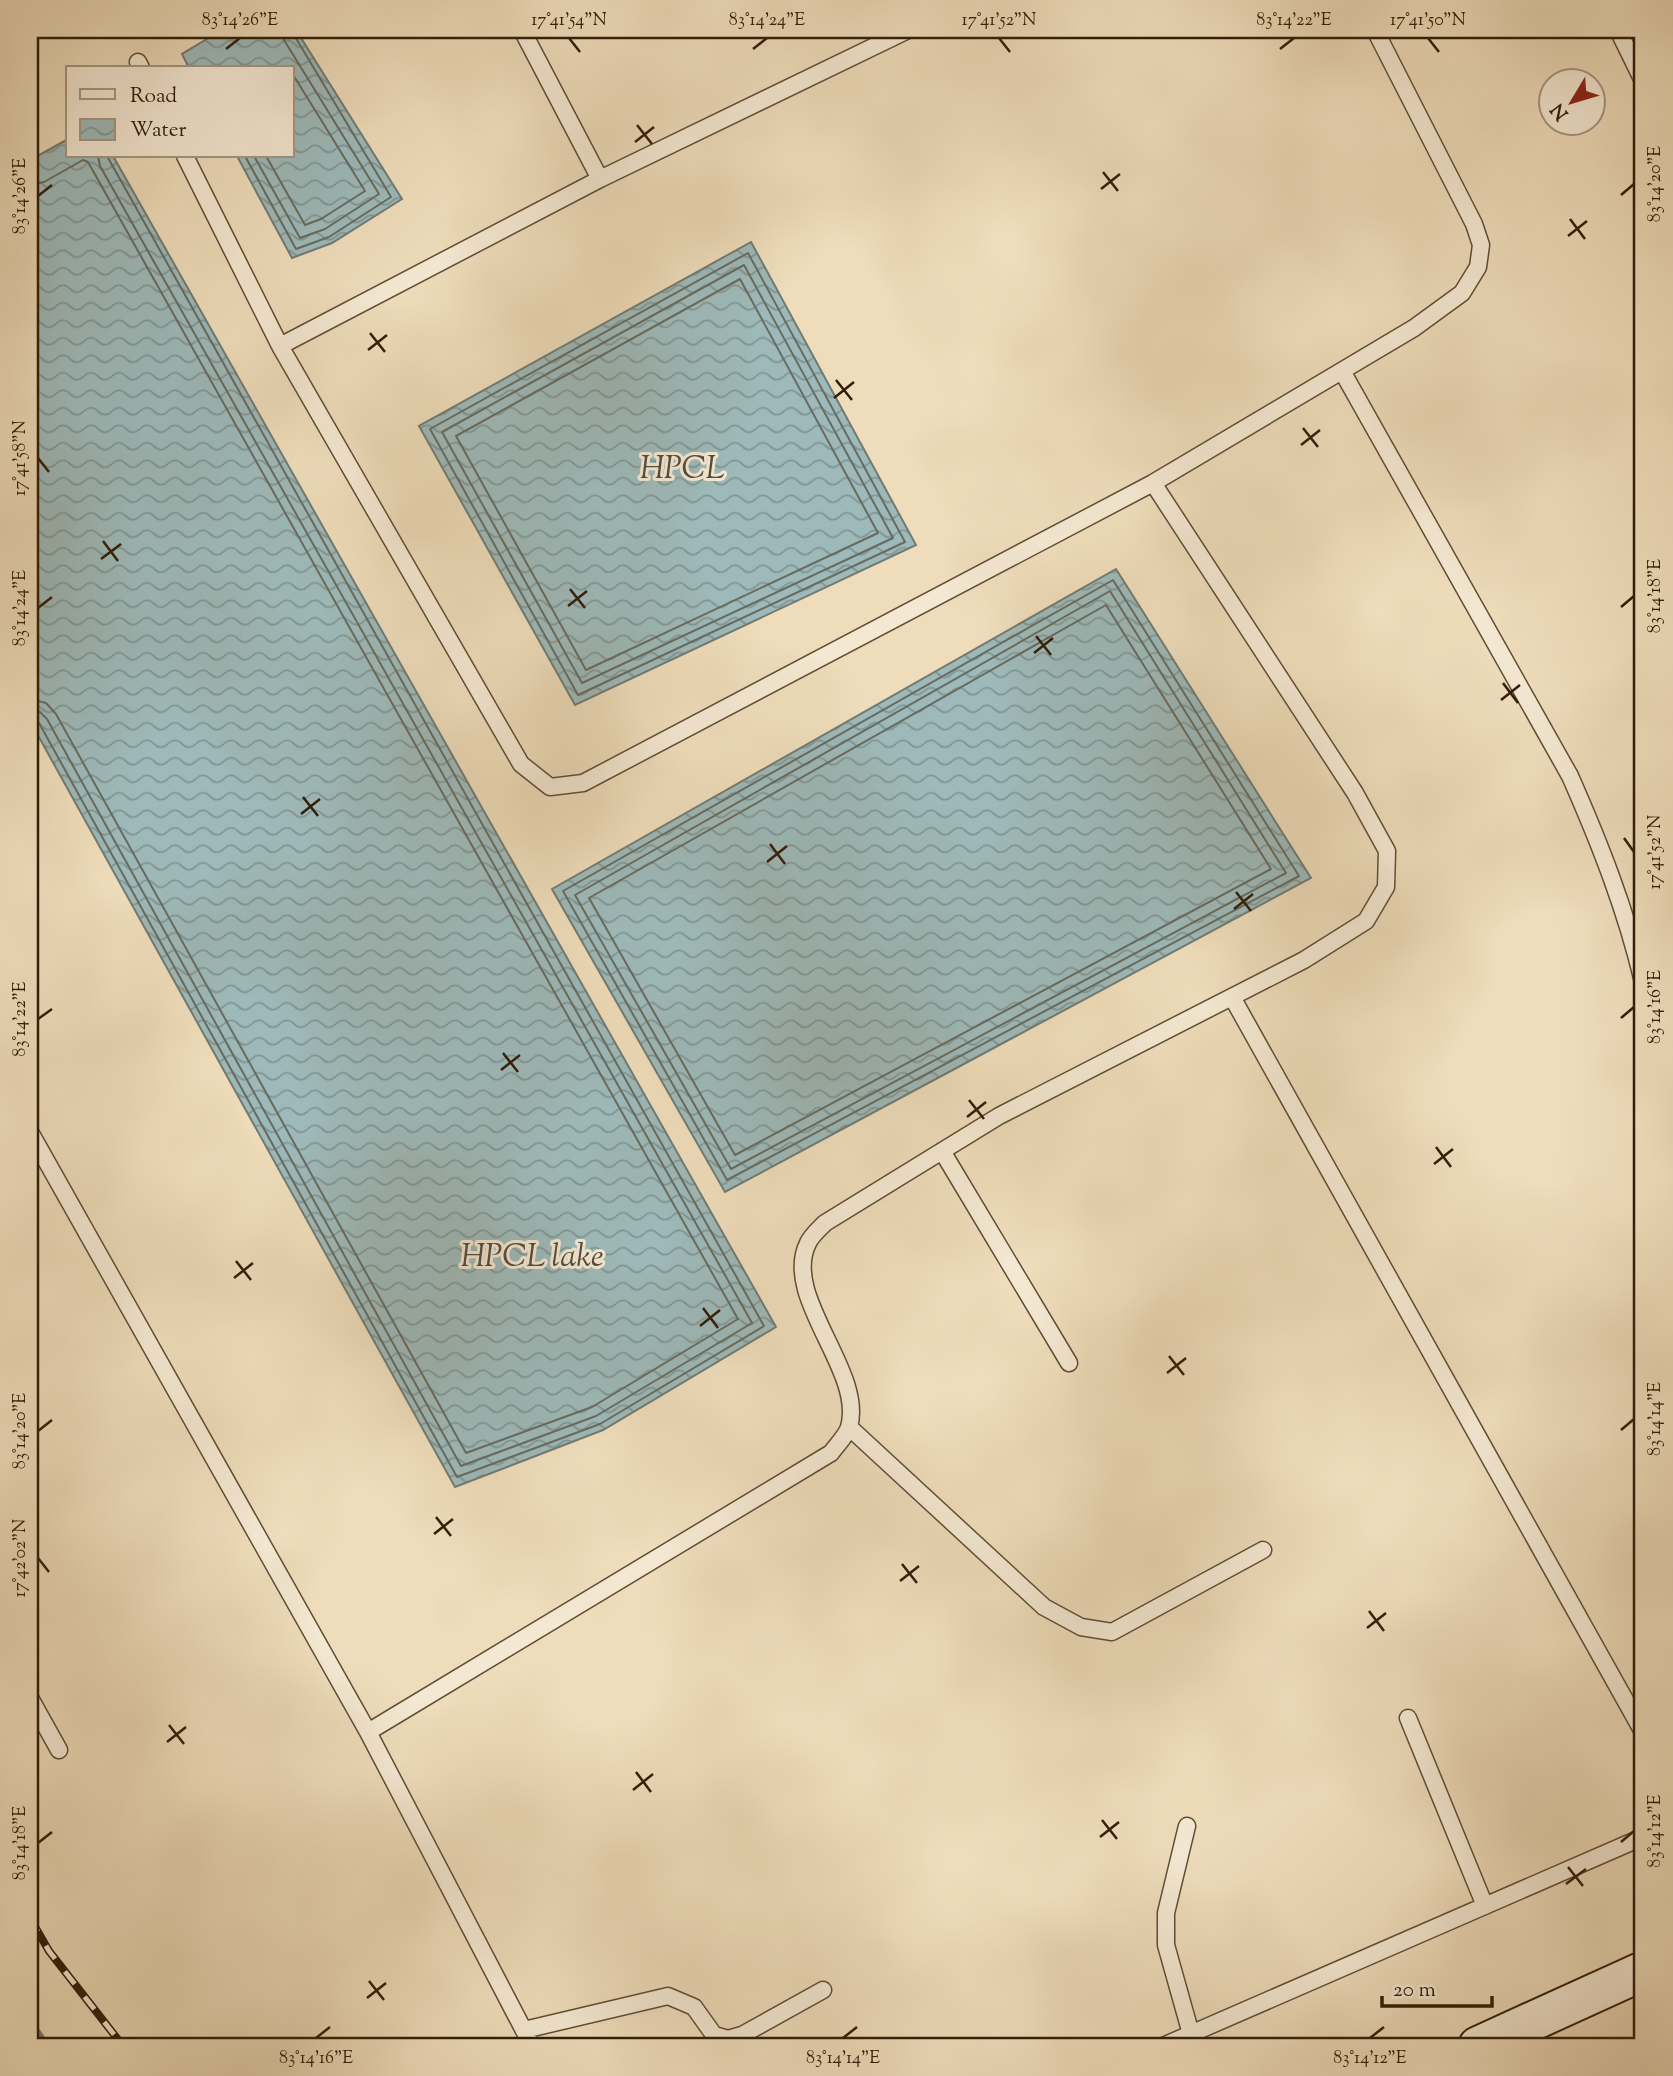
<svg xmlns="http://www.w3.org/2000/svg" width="1673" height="2076" font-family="'Sorts Mill Goudy',serif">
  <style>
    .water { fill: url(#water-waves); stroke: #727b72; stroke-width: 2 }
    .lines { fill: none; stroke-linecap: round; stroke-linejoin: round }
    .shore { stroke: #676b60; stroke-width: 2 }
    .stream { stroke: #727b72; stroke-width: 10 }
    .lane-casing { stroke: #604d34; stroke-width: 19 }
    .secondary-casing { stroke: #311d08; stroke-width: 42 }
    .lane { stroke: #f4e8d2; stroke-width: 16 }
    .secondary { stroke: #f4e8d2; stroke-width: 38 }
    .rail-casing { stroke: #311d08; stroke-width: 8 }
    .rail { stroke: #f4e8d2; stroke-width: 5; stroke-dasharray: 16; stroke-linecap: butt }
    .ticks { fill: none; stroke: #311d08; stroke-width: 2.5 }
    .labels { text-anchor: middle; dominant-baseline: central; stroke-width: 6; stroke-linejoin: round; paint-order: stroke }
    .water-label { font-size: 32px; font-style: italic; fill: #514c3d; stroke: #f4e8d2 }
    .neatline { fill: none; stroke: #311d08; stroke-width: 2.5 }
    .ticks-label { font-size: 18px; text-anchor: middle; fill: #311d08 }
  </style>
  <defs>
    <pattern id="water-waves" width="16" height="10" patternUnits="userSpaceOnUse" patternTransform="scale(1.75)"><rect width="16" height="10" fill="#9db9b9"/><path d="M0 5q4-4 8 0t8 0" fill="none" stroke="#819694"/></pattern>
  </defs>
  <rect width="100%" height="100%" fill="#eedcba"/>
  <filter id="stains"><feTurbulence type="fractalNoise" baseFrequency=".00286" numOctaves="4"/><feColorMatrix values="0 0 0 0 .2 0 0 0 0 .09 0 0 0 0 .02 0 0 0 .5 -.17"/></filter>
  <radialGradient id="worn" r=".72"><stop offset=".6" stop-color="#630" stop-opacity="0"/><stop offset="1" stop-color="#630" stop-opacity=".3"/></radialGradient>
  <path class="water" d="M222 30H296L402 199 332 243 292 258 237 156H292V68H189L182 54Z
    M68 139V156H113L776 1327 603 1430 455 1487 30 721V160Z
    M751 242 916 545 575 705 419 426Z
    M1116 569 1311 878 725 1192 552 889Z"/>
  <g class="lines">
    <path class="shore" d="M245 156 296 249 329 237 391 197 291 30
      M254 156 300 238 325 229 379 194 284 40 282 30
      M266 156 305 225 321 219 365 191 292 73
      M30 185 44 182 83 160 88 162 738 1319 592 1407 466 1453 56 714 46 703 30 699
      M748 253 905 542 578 695 430 429Z
      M744 265 893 538 582 683 442 432Z
      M740 279 878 533 586 670 456 436Z
      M1113 580 1299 876 727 1180 563 891Z
      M1110 591 1286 873 731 1169 575 895Z
      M1106 605 1271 869 735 1155 589 898Z
      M30 710 40 712 47 719 461 1466 596 1416 752 1323 100 166 98 156
      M30 719 39 723 457 1477 600 1424 764 1326 107 156"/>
    <path class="stream" d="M30 2024 45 2046"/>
    <g class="lane-casing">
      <path id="lane" d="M522 30 600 179
        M1618 30 1643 81
        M138 62 141 68
        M185 156 280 346 521 764 550 787 583 783 1153 483 1414 328 1462 293 1478 267 1481 245 1474 224 1375 30
        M280 346 600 179 908 30
        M1342 371 1570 776C1600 844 1626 910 1643 982
        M1232 997 1643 1732
        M30 1132 368 1732 532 2046
        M942 1151 1069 1363
        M849 1427 1044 1607 1081 1627 1112 1632 1263 1550
        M30 1698 59 1750
        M1408 1718 1485 1906
        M368 1732 831 1453C836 1446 847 1435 849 1427 865 1371 781 1297 808 1243 811 1236 819 1229 825 1223L999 1116 1304 960 1366 921 1386 887 1387 851 1355 793 1153 483
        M1187 1826 1166 1913V1945L1191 2034
        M524 2030 668 1996 694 2007 714 2035 728 2039 742 2035 823 1990
        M1163 2046 1643 1837"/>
    </g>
    <g class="secondary-casing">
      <path id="secondary" d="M1478 2046 1643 1971"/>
    </g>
    <use href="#lane" class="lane"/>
    <use href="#secondary" class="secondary"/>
    <g class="rail-casing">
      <path id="rail" d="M30 1918 49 1951 123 2046"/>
    </g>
    <use href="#rail" class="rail"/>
  </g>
  <path class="ticks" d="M569 38 580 52M999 38 1010 52M1428 38 1439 52M226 49 240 38M753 49 767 38M1280 49 1294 38M637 125 652 144M635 142 654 127M1103 172 1118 191M1101 189 1120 174M1621 195 1634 184M38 196 52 185M1570 219 1585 239M1568 236 1587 221M370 333 385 352M368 350 387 335M836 380 852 400M834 398 854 382M1303 428 1318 447M1301 445 1320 430M38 458 49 472M103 541 118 561M101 559 121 544M570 589 585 608M568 606 587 591M1621 607 1634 596M38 608 52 597M1036 636 1051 655M1034 653 1053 638M1503 683 1518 703M1501 700 1520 685M303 797 318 816M301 814 320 799M1624 838 1634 852M770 844 785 864M767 862 787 846M1236 892 1251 911M1234 909 1253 894M1621 1018 1634 1007M38 1019 52 1009M503 1053 518 1072M501 1070 520 1055M969 1100 984 1119M967 1117 986 1102M1436 1147 1451 1167M1434 1164 1453 1149M236 1261 251 1280M234 1278 253 1263M703 1308 718 1328M700 1326 720 1310M1169 1356 1184 1375M1167 1373 1186 1358M1621 1430 1634 1419M38 1431 52 1420M436 1517 451 1536M434 1534 453 1519M38 1558 49 1572M902 1564 917 1583M900 1581 919 1566M1369 1611 1384 1631M1367 1628 1386 1613M169 1725 184 1744M167 1742 186 1727M636 1772 651 1792M633 1790 653 1774M1102 1820 1117 1839M1100 1837 1119 1822M1621 1842 1634 1831M38 1843 52 1832M1568 1867 1583 1886M1566 1884 1586 1869M369 1981 384 2000M367 1998 386 1983M316 2038 330 2027M843 2038 857 2027M1370 2038 1384 2027"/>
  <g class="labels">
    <g class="water-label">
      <text x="682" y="470">HPCL</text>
      <text x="532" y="1258">HPCL lake</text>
    </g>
  </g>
  <rect width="1673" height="2076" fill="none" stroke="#eedcba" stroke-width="77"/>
  <rect x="66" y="66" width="228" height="91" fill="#f4e8d2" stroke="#a69781" stroke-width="2"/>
  <rect x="80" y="89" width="35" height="10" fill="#f4e8d2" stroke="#a69781" stroke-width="2"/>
  <text x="130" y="102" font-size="21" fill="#311d08">Road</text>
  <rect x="80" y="119" width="35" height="21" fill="url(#water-waves)" stroke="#a69781" stroke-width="2"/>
  <text x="130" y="136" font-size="21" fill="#311d08">Water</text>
  <g transform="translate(1572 102) rotate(232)"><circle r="33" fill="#f4e8d2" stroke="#a69781" stroke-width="2"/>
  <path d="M0-5L12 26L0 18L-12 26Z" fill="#8f2418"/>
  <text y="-10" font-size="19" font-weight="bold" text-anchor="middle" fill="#311d08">N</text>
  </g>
  <path d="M1382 1996v10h110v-10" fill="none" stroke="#311d08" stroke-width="3.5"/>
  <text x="1393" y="1996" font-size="21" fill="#311d08" stroke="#f4e8d2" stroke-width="5" paint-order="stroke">20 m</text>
  <rect x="38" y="38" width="1596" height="2000" class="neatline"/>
  <g class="ticks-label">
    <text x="240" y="25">83°14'26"E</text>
    <text x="569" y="25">17°41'54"N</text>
    <text x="767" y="25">83°14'24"E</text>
    <text x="999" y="25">17°41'52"N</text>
    <text x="1294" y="25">83°14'22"E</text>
    <text x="1428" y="25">17°41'50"N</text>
    <text transform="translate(1654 184) rotate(-90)" y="6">83°14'20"E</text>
    <text transform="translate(19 196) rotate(-90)" y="6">83°14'26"E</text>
    <text transform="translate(19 458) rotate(-90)" y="6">17°41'58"N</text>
    <text transform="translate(1654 596) rotate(-90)" y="6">83°14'18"E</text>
    <text transform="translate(19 608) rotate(-90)" y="6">83°14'24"E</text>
    <text transform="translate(1654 852) rotate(-90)" y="6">17°41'52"N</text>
    <text transform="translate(1654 1007) rotate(-90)" y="6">83°14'16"E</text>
    <text transform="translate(19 1019) rotate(-90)" y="6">83°14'22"E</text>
    <text transform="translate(1654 1419) rotate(-90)" y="6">83°14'14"E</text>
    <text transform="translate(19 1431) rotate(-90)" y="6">83°14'20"E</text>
    <text transform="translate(19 1558) rotate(-90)" y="6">17°42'02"N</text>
    <text transform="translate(1654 1831) rotate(-90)" y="6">83°14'12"E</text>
    <text transform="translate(19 1843) rotate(-90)" y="6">83°14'18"E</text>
    <text x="316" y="2063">83°14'16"E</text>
    <text x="843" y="2063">83°14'14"E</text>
    <text x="1370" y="2063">83°14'12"E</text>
  </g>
  <rect width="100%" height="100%" filter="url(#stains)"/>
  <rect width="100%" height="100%" fill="url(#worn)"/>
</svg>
